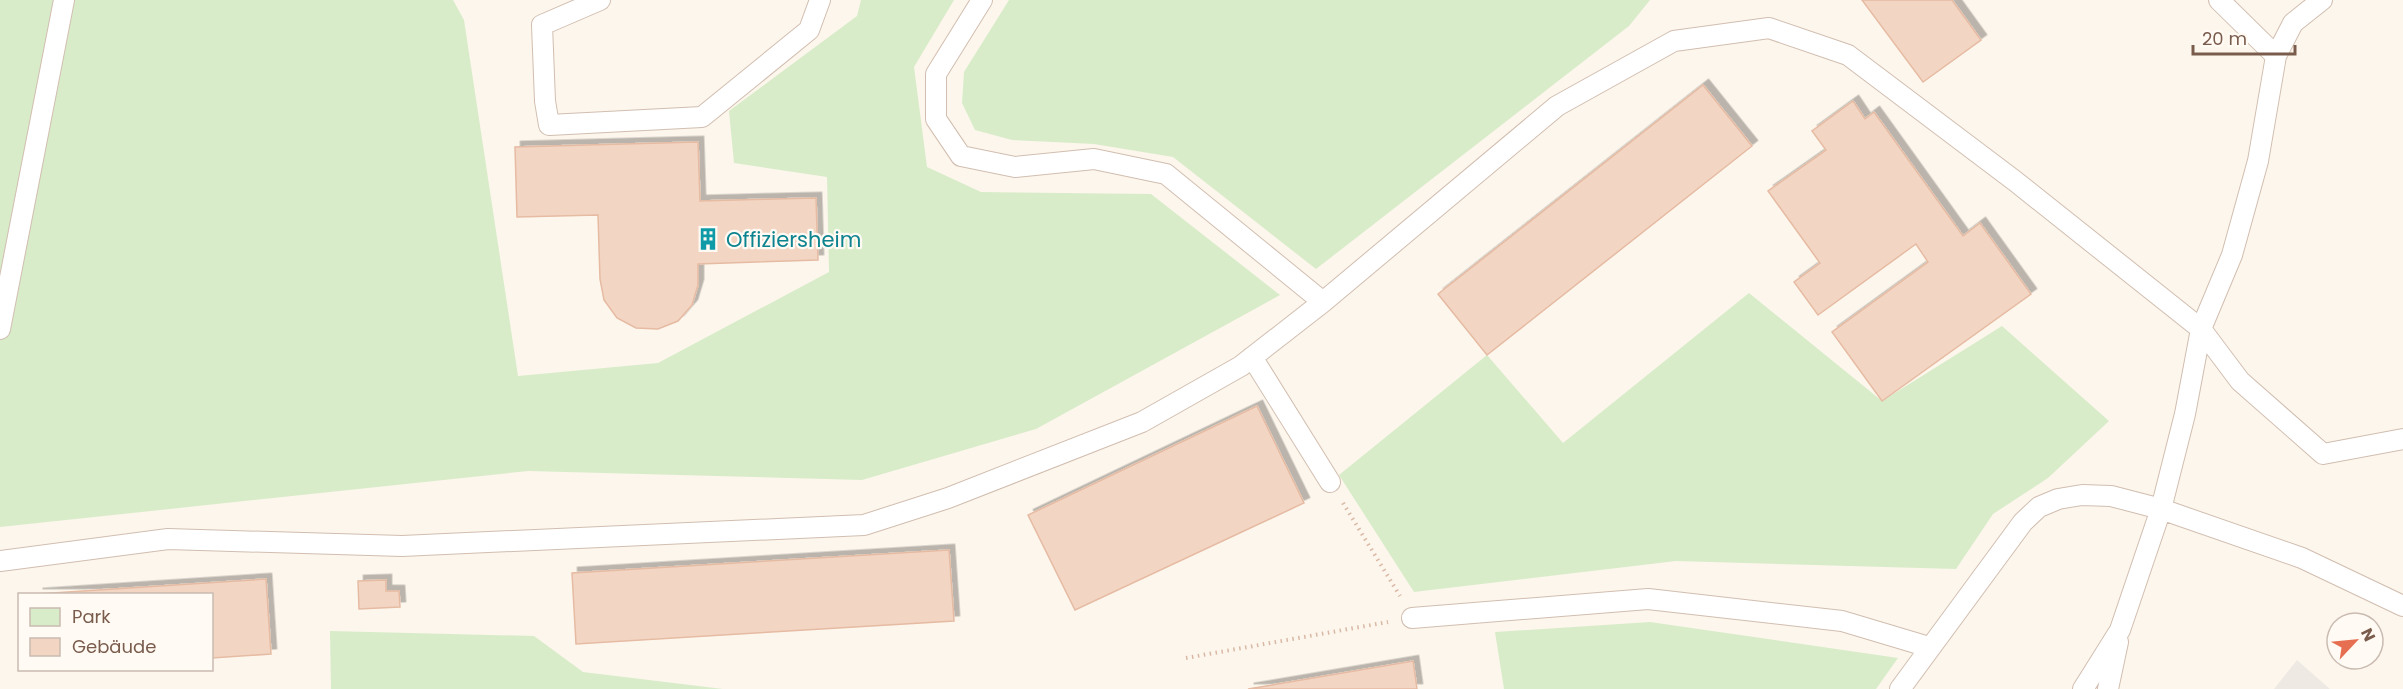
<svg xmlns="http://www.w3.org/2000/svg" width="2403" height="689" font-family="Poppins,sans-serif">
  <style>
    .industrial { fill: #efe9e4 }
    .green { fill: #d8ecc9 }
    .building { fill: #f3d5c3; stroke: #e6bba3; stroke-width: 1.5; filter: url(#shadow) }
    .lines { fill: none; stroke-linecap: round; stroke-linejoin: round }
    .service-casing { stroke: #d1beb0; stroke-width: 22 }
    .path { stroke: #d9b8a5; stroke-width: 4; stroke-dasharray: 1.5 4.5; stroke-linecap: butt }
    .service { stroke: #fff; stroke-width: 20 }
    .labels { text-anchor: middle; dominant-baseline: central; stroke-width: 4.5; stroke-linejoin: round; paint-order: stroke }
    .culture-label { font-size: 21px; fill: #0d838f; stroke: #fffaf3; text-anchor: start }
  </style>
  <defs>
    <filter id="shadow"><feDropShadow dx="5.5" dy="-5.5" stdDeviation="0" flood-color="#0004"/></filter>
  </defs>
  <rect width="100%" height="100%" fill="#fdf6ec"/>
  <path class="industrial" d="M2297 660 2330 689H2274Z"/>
  <path class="green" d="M0 0H453L464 20 518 376 658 363 829 272 827 177 734 163 729 111 857 16 861 0H954L914 67 927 167 981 192 1151 194 1280 295 1036 429 862 480 528 471 0 527Z
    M1009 0H1650L1629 26 1316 269 1173 157 1094 144 1012 140 975 130 962 103 964 72Z
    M1749 293 1882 401 2002 326 2109 421 2048 478 1993 514 1956 569 1676 561 1414 592 1339 475 1487 355 1563 443Z
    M1650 622 1898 658 1876 689H1504L1495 632Z
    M330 631 534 636 583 672 723 689H331Z"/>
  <path class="building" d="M1862 0H1952L1981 40 1923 82Z
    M1703 85 1752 146 1487 355 1438 294Z
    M1853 101 1865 119 1874 112 1963 236 1980 223 2031 294 1882 401 1832 332 1928 262 1916 244 1818 315 1794 282 1820 263 1768 191 1826 150 1812 131Z
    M698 142 700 201 816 198 818 260 698 264V285L692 305 678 321 658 329 636 328 617 318 604 300 600 279 598 215 517 217 515 147Z
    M1257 406 1304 503 1075 610 1028 515Z
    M949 550 954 621 576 644 572 573Z
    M266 579 271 654 212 658V594H37Z
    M386 580V591H399L400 607 359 609 358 581Z
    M1413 661 1417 689H1248Z"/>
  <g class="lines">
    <g class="service-casing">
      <path id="service" d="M600 0 542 25 545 101 549 125 702 117 809 30 820 0
        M982 0 936 74V119L961 156 1015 167 1094 159 1166 174 1323 302
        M2276 56 2293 23 2322 0
        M0 329 64 0
        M1252 357 1330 482
        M0 561 168 539 402 546 864 525 948 498 1142 422 1241 366 1323 302 1557 106 1674 41 1769 28 1848 55 2015 181 2201 329 2240 381 2323 454 2403 439
        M1412 618 1648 599 1842 621 1929 647
        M1900 689 2023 522 2039 507 2058 499 2082 495 2111 496 2161 509 2302 558 2403 606
        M2083 689 2120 630 2161 509 2185 414 2201 329 2232 255 2258 161 2276 56 2219 0
        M2108 689 2118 642"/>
    </g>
    <path class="path" d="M1343 503 1400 596
      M1186 658 1388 622"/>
    <use href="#service" class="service"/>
  </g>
  <defs>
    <g id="building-bare" transform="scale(1.8)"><path d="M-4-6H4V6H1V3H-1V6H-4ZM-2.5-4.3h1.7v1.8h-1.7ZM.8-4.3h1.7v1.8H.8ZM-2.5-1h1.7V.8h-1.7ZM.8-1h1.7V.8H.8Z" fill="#0f9aa8" stroke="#fffaf3" stroke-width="2.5" paint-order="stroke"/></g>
  </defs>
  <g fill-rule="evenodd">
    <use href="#building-bare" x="708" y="239"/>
  </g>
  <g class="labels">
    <g class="culture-label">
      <text x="726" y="239">Offiziersheim</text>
    </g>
  </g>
  <rect x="18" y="593" width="195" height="78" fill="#fffaf3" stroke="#cabbb1" stroke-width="1.5"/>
  <rect x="30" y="608" width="30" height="18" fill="#d8ecc9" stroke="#cabbb1" stroke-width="1.5"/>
  <text x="72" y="623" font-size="18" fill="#7a5c4d">Park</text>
  <rect x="30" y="638" width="30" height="18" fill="#f3d5c3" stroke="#cabbb1" stroke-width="1.5"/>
  <text x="72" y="653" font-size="18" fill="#7a5c4d">Gebäude</text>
  <g transform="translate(2355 641) rotate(64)"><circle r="28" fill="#fffaf3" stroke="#cabbb1" stroke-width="1.5"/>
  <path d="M0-4.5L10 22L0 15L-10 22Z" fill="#e76f51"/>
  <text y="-9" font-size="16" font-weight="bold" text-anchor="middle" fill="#7a5c4d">N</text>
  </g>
  <path d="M2193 45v9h102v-9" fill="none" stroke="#7a5c4d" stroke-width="3"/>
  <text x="2202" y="45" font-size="18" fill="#7a5c4d" stroke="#fffaf3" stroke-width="4.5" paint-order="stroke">20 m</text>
</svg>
